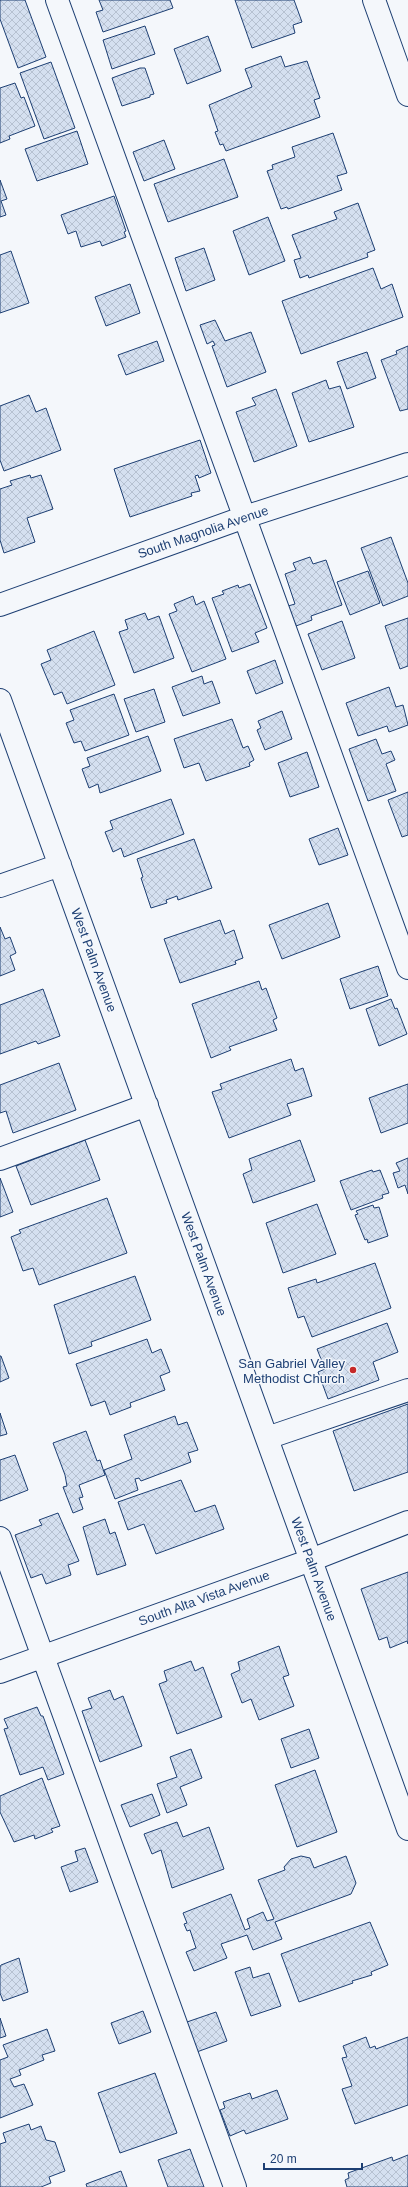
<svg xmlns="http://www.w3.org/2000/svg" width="408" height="2187" font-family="Arial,sans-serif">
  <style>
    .building { fill: url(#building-cross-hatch); stroke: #1d3f73 }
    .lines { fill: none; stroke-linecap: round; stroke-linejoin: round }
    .minor-casing { stroke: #1d3f73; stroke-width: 24 }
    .minor { stroke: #f4f7fb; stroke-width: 22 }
    .poi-dot { fill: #c62828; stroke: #f4f7fb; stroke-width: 1.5 }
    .labels { text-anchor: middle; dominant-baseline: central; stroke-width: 3; stroke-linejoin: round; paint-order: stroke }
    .street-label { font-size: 13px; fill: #1d3f73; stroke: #f4f7fb }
    .poi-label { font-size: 13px; fill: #1d3f73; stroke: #f4f7fb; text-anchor: end }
  </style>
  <defs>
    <pattern id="building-cross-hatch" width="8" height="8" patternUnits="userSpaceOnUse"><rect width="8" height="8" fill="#d5e0f0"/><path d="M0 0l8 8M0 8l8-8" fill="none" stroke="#b6c1d1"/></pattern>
  </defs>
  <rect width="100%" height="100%" fill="#f4f7fb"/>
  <path class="building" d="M0 0H25L46 57 18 68 0 19Z
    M99 0H170L173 8 103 32 96 12 103 10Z
    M235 0H294L302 22 293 25 295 33 252 48Z
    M145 26 155 54 112 69 103 40Z
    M208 36 221 71 187 84 174 49Z
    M281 56 285 67 307 61 320 98 314 100 320 117 226 151 223 144 220 145 215 132 218 131 209 105 252 87 245 69Z
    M51 62 75 128 44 139 20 73Z
    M140 68H145L154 94 150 95V97L122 106 112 78Z
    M15 83 21 98 24 97 35 126 9 136 10 139 0 143V88Z
    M77 131 88 164 37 181 25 149Z
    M333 133 347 173 337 176 342 190 288 209 287 207 281 209 267 171 273 169 272 165 295 157 292 147Z
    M164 140 175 169 144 181 133 152Z
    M224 159 238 197 168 222 154 184Z
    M0 180 7 199 1 201 6 215 0 217Z
    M114 196 126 231 124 232 126 237 102 246 100 241 81 247 76 231 68 234 61 215Z
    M358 203 375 250 367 253 368 257 309 278 308 275 300 278 294 260 301 258 292 235 337 219 334 212Z
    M268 217 285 261 249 275 233 231Z
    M204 248 215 280 186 291 175 258Z
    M11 251 29 303 0 313V255Z
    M373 268 381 289 392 284 403 317 301 354 282 301Z
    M130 284 140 313 106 326 95 297Z
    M215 320 225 341 251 332 266 372 227 387 212 346 215 345 213 341 207 344 200 325Z
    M157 341 164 361 126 375 118 355Z
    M408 346V409L400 411 381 360 397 354 396 351Z
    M367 352 376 378 347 389 337 362Z
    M326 380 329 389 340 386 354 427 309 442 292 393Z
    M276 389 297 446 254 462 236 412 256 405 252 398Z
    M29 395 36 412 46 408 61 450 4 471 0 460V406Z
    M200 440 211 473 199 478 198 475 195 476 200 491 191 493 192 496 130 517 114 469Z
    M30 475 31 478 41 475 53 509 27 518 35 542 4 553 0 540V489L12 485 10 481Z
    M391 537 408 583V596L383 606 361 548Z
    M310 557 313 564 326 560 342 605 311 616 312 620 296 626 288 606 295 604 285 574 296 570 293 563Z
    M368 571 380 603 350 615 337 582Z
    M250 584 267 628 255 633 259 642 232 652 212 598 224 594 222 591 238 585 239 588Z
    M193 596 196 605 204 601 226 659 192 672 169 614 177 611 174 604Z
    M145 613 148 620 159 616 174 658 134 673 119 632 128 629 125 620Z
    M408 618V666L400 669 385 626Z
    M342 621 355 658 322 670 308 634Z
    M94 631 115 685 67 704 62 692 54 695 41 664 51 660 47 650Z
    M275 660 283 683 256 694 247 671Z
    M202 676 204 684 212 681 220 703 183 716 172 687Z
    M389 687 396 707 403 705 408 725 389 732 387 726 358 736 346 703Z
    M154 689 165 722 136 732 124 699Z
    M114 694 129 735 85 751 81 741 74 743 66 723 74 720 70 710Z
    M282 711 292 739 265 750 257 730 261 728 258 721Z
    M232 719 243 748 248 746 254 760 249 763 250 766 206 781 199 763 184 768 174 739Z
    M148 736 161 771 100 793 98 784 89 788 82 769 90 766 87 758Z
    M376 739 382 754 391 751 395 760 386 764 396 791 368 801 349 749Z
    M307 752 319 787 290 797 278 763Z
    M408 792V835L402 837 388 800Z
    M171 799 184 834 124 857 121 848 113 852 105 832 113 829 110 821Z
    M338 828 348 855 319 865 309 839Z
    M194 839 212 888 178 900 177 896 166 900 167 903 151 908 141 878 143 877 137 859Z
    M328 903 340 937 282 959 269 925Z
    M220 920 225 934 234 930 243 958 235 961 236 964 180 983 164 939Z
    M0 927 5 939 10 937 16 953 10 956 15 970 0 976Z
    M378 966 388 996 350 1009 340 979Z
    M259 981 262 990 266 988 277 1018 273 1020 277 1030 229 1047 231 1050 211 1058 192 1004Z
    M43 989 60 1036 38 1044 36 1041 0 1054V1005Z
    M391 999 395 1009 397 1008 407 1034 379 1046 366 1009Z
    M291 1059 295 1071 303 1068 312 1096 287 1104 291 1115 229 1138 212 1092 222 1089 220 1084Z
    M59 1063 76 1110 13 1133 6 1111 0 1113V1085Z
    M408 1084V1123L381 1133 369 1098Z
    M85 1140 100 1180 31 1205 16 1166Z
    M300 1140 315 1181 253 1203 243 1174 252 1170 249 1159Z
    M408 1158V1194L405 1185 398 1188 393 1173 400 1171 396 1163Z
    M372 1170 373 1172 380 1170 389 1193 382 1195 383 1198 351 1210 340 1181Z
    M0 1178 13 1212 0 1217Z
    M107 1198 127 1253 39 1285 33 1268 23 1271 11 1237 21 1233 19 1230Z
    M317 1204 336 1254 283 1273 266 1223Z
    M373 1205 374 1208 379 1207 388 1236 368 1243 367 1239 365 1240 355 1215 358 1214 356 1211Z
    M375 1263 391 1308 312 1337 304 1316 298 1318 288 1288 316 1279 317 1283Z
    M135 1276 151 1320 91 1342 92 1346 69 1354 54 1305Z
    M387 1323 398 1352 373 1362 379 1380 328 1399 318 1372 325 1369 317 1349Z
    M147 1339 152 1353 161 1349 170 1372 160 1376 165 1390 130 1403 131 1407 110 1415 105 1401 91 1406 76 1364Z
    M0 1356H1L9 1378 0 1382Z
    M408 1404V1472L354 1491 333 1431Z
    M0 1413 7 1434 0 1436Z
    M175 1416 178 1425 187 1422 198 1450 188 1453 191 1462 141 1481 139 1478 135 1479 138 1490 115 1499 104 1470 132 1459 124 1435Z
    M86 1431 97 1461 100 1460 105 1475 79 1485 83 1497 79 1498 83 1509 73 1513 63 1487 67 1486 65 1475 53 1443Z
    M15 1455 28 1490 0 1501V1460Z
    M181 1480 195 1512 215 1505 224 1529 156 1554 144 1524 128 1530 118 1502Z
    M58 1513 79 1561 68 1565 71 1575 46 1584 42 1574 31 1578 15 1535 42 1525 39 1520Z
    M105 1519 110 1534 115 1532 126 1565 97 1575 83 1527Z
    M408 1572V1644L407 1641 390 1648 387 1637 379 1640 361 1589Z
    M279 1646 289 1675 283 1677 294 1706 259 1720 251 1699 242 1703 231 1674 240 1670 238 1662Z
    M191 1661 195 1671 203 1667 222 1717 177 1734 159 1684 167 1681 164 1671Z
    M110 1690 114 1700 123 1696 142 1746 100 1762 82 1711 92 1708 88 1698Z
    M37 1707 41 1716H43L64 1774 48 1780 43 1767 20 1775 4 1729 8 1728 4 1719Z
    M309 1729 319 1758 291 1768 281 1739Z
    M191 1749 202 1778 180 1787 187 1805 167 1813 157 1784 177 1777 170 1757Z
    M315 1770 337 1832 297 1847 275 1785Z
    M42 1778 60 1826 51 1829 53 1832 35 1839 34 1835 14 1842 0 1812V1796Z
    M152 1794 160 1815 130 1827 121 1805Z
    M177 1822 183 1837 209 1827 224 1869 172 1888 161 1850 152 1854 144 1834Z
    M85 1848 98 1882 70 1892 61 1867 78 1861 75 1851Z
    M301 1856 310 1858 314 1868 346 1856 356 1883 351 1894 275 1922 282 1939 253 1950 247 1935 221 1944 227 1958 194 1971 186 1952 196 1948 190 1930 187 1931 184 1924 187 1923 183 1913 231 1894 245 1930 250 1928 247 1919 263 1912 267 1921 274 1919 258 1880 285 1870 284 1867 291 1859Z
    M370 1922 388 1965 371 1972 372 1975 352 1981 353 1983 299 2002 281 1954Z
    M19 1958 28 1992 3 2001 0 1993V1967L1 1965Z
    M250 1967 253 1978 269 1973 281 2006 251 2016 235 1972Z
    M143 2011 151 2032 119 2044 111 2023Z
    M216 2012 227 2041 194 2053 184 2023Z
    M0 2018 6 2036 0 2038Z
    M47 2029 55 2051 42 2055 44 2060 19 2070 21 2075 10 2079 14 2087 24 2084 33 2105 0 2118V2060L8 2057 3 2045Z
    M366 2037 370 2048 375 2046 376 2049 408 2037V2105L355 2124 342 2089 352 2086 342 2058 347 2057 343 2046Z
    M155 2073 177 2133 120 2153 98 2093Z
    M277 2090 288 2119 246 2134 244 2130 230 2136 220 2110 225 2108 223 2102 250 2093 252 2099Z
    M29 2124 31 2130 41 2126 46 2140 55 2142 65 2171 49 2177 51 2183 41 2187H0V2144L6 2142 3 2133Z
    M190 2149 204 2187H168L158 2160Z
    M408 2155V2187H347L345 2180 349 2178 348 2173 392 2157 393 2161Z
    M121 2171 127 2187H87L86 2184Z"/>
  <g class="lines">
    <g class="minor-casing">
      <path id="minor" d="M57 0 408 968
        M374 0 408 95
        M0 605 245 517 408 464
        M0 700 408 1829
        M0 886 60 865
        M0 1159 147 1105
        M267 1438 408 1390
        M0 1538 235 2187
        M0 1672 311 1560 408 1522"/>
    </g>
    <use href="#minor" class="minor"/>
  </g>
  <circle class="poi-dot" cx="353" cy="1370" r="4"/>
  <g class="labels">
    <g class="street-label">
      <text transform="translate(203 532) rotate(-19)">South Magnolia Avenue</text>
      <text transform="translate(94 960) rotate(70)">West Palm Avenue</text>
      <text transform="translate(204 1264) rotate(70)">West Palm Avenue</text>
      <text transform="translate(314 1569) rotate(70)">West Palm Avenue</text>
      <text transform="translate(204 1598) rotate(-20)">South Alta Vista Avenue</text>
    </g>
    <g class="poi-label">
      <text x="345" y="1363">San Gabriel Valley<tspan x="345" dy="15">Methodist Church</tspan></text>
    </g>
  </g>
  <path d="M264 2163v6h98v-6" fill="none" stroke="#1d3f73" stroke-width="2"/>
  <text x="270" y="2163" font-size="12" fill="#1d3f73" stroke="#f4f7fb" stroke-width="3" paint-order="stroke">20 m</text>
</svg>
